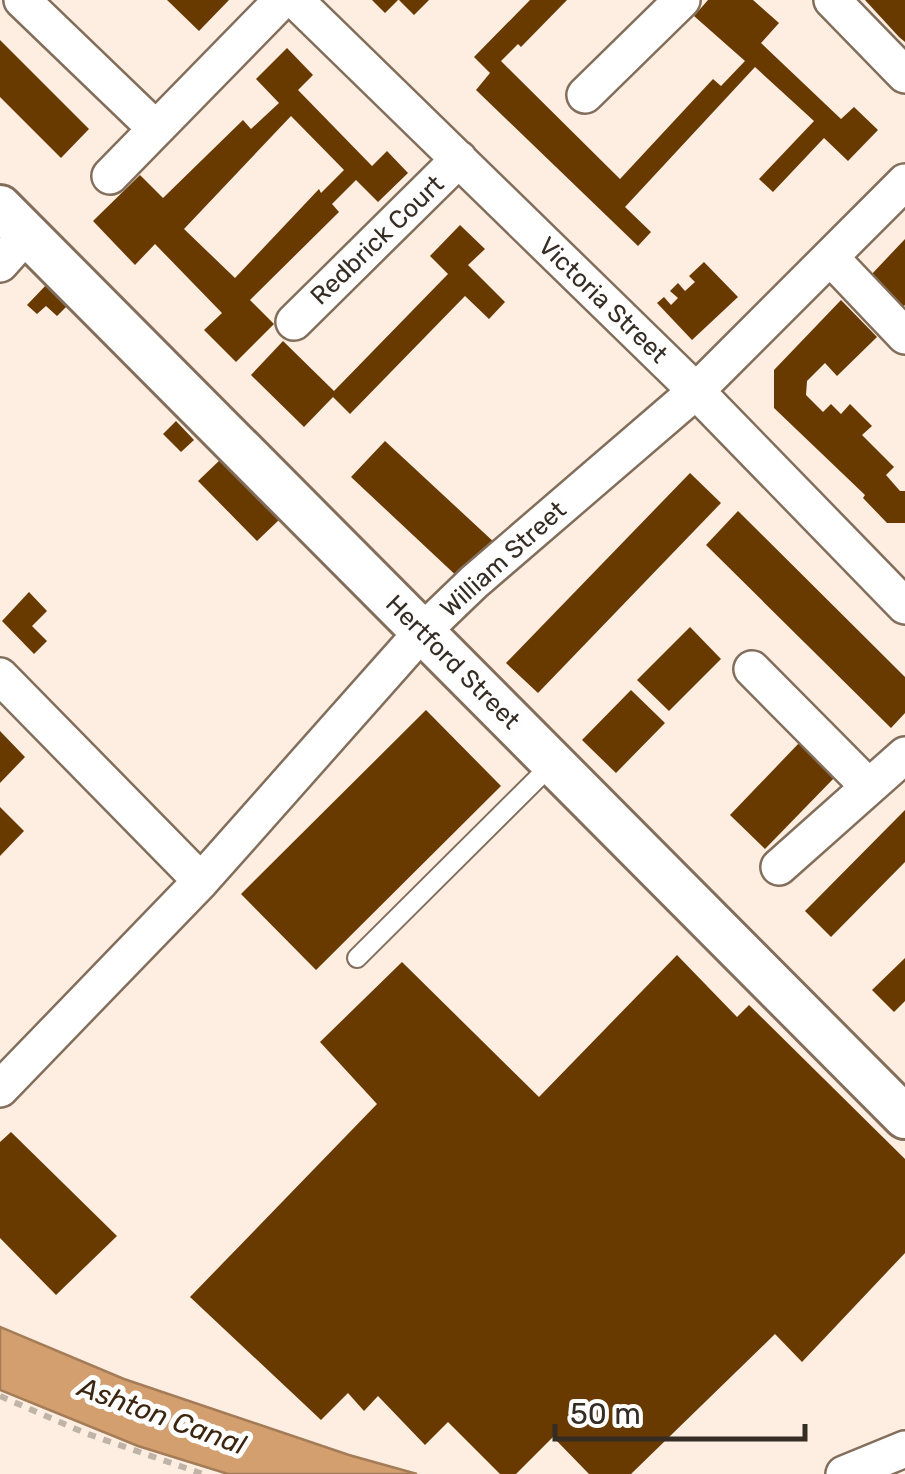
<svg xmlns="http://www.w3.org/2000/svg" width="905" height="1474" font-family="Rubik,sans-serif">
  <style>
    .water { fill: #d49f6e; stroke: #a47c58; stroke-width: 2.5 }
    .building { fill: #683a00; fill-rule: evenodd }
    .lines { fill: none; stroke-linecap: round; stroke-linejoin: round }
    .service-casing { stroke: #836e5b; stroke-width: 22 }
    .minor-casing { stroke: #836e5b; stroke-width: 40 }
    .tertiary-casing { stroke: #836e5b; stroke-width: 48 }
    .path { stroke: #c0b3a7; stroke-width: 6; stroke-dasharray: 8 8; stroke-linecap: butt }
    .service { stroke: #fff; stroke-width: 18 }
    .minor { stroke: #fff; stroke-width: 35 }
    .tertiary { stroke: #fff; stroke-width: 42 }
    .labels { text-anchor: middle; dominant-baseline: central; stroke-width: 10; stroke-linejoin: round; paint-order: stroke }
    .street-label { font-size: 25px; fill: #352c24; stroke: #fefefe }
    .water-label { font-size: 28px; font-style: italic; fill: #3c2610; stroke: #fefefe }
  </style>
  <rect width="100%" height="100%" fill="#fdeee1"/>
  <path class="water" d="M0 1327 124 1379 349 1455 417 1474H228L138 1446 0 1390Z"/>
  <path class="building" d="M167 0H229L199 31Z
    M372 0H398L385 13Z
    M399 0H429L414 15Z
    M530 0H567L521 47 518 44 501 61 620 179 713 79 721 86 745 61 694 16 708 0H753L779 23 761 43 841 119 854 107 878 130 848 161 824 138 773 192 759 179 814 121 755 67 625 207 651 232 638 246 476 90 490 73 474 57Z
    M865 0H905V42L899 37Z
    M0 40 89 129 61 158 0 97Z
    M287 48 313 75 298 90 372 166 387 151 408 173 378 202 356 180 332 204 339 212 250 300 274 324 236 362 204 330 222 313 155 244 135 265 93 221 140 175 163 198 243 120 251 129 279 103 256 79ZM291 116 344 170 321 193 319 189 235 278 184 229Z
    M460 225 485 249 468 265 505 302 489 319 465 296 350 414 333 397 304 427 251 375 283 341 334 391 448 274 430 256Z
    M905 239V305L903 307 870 276Z
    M704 262 738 297 692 340 657 303 664 297 671 305 678 298 670 291 678 283 685 291 695 282 689 276Z
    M48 283 69 304 57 316 46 306 37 314 27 305Z
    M841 300 877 337 837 376 825 363 807 381 806 395 823 412 831 404 841 414 850 404 872 426 862 435 894 467 886 475 900 491H905V523H887L863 498 865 495 774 408V370Z
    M176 421 194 440 181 452 163 434Z
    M385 441 496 544 462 581 351 477Z
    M221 459 280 519 257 541 198 481Z
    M690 473 721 503 538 693 506 663Z
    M738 511 905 677V713L891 728 706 545Z
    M29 592 47 611 32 626 47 641 34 654 2 621Z
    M690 627 721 659 669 711 637 680Z
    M631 690 665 723 616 773 582 740Z
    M426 710 501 786 316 970 241 894Z
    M0 731 25 757 0 783Z
    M800 742 836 776 765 849 730 815Z
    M0 807 24 831 0 856Z
    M905 810V862L831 937 805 911Z
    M677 955 737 1017 749 1005 905 1159V1253L802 1362 775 1334 631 1474H589L553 1437 516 1474H500L448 1422 425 1445 378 1396 364 1411 348 1393 321 1420 190 1297 377 1104 320 1042 402 962 539 1097Z
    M905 958V1001L894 1012 872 990Z
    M11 1132 117 1236 56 1295 0 1238V1142Z"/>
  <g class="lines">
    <g class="service-casing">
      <path id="service" d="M357 958 553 763"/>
    </g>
    <g class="minor-casing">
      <path id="minor" d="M22 0 156 129
        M295 0 696 391 905 606
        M832 0 905 75
        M585 95 682 0
        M110 176 282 0
        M830 257 905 336
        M0 264 27 234
        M294 322 459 159
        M752 669 867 785
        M0 676 201 881
        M779 867 905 755
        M0 1089 201 881 422 632 474 582 696 391 905 182
        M844 1474 905 1449"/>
    </g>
    <g class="tertiary-casing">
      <path id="tertiary" d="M0 207 905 1117"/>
    </g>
    <path class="path" d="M0 1396 85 1433 203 1474"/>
    <use href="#service" class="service"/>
    <use href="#minor" class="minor"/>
    <use href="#tertiary" class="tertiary"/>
  </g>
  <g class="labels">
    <g class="street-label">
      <text transform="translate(377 240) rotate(-44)">Redbrick Court</text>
      <text transform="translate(603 300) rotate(44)">Victoria Street</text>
      <text transform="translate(503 559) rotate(-42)">William Street</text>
      <text transform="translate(453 662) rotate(45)">Hertford Street</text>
    </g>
    <g class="water-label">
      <text transform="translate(162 1416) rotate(20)">Ashton Canal</text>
    </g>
  </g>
  <path d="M555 1424v15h250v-15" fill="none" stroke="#352c24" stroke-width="5"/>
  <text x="570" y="1424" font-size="30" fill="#352c24" stroke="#fefefe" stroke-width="8" paint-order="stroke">50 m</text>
</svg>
